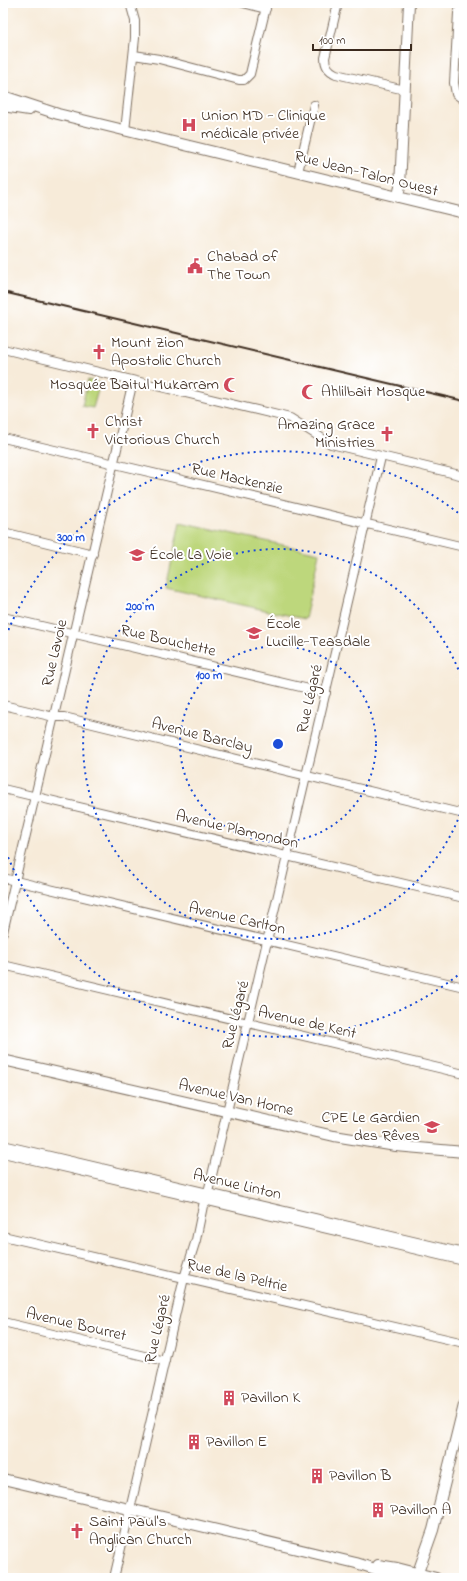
<svg xmlns="http://www.w3.org/2000/svg" width="467" height="1581" font-family="'Indie Flower',sans-serif">
  <style>
    .green { fill: #bdd77c; stroke: #7c804d }
    .lines { fill: none; stroke-linecap: round; stroke-linejoin: round }
    .minor-casing { stroke: #7d6e5f; stroke-width: 10 }
    .major-casing { stroke: #7d6e5f; stroke-width: 12 }
    .minor { stroke: #fff; stroke-width: 8 }
    .major { stroke: #fff; stroke-width: 10 }
    .rail { stroke: #3b2a1e; stroke-width: 2 }
    .ring { fill: none; stroke: #1d4ed8; stroke-width: 2; stroke-dasharray: 2 4 }
    .labels { text-anchor: middle; dominant-baseline: central; stroke-width: 4; stroke-linejoin: round; paint-order: stroke }
    .poi-label { font-size: 16px; fill: #3b2a1e; stroke: #fff; text-anchor: start }
    .street-label { font-size: 16px; fill: #3b2a1e; stroke: #fff }
    .centre { fill: #1d4ed8; stroke: #fff; stroke-width: 2 }
    .ring-label { font-size: 12px; text-anchor: middle; font-weight: bold; fill: #1d4ed8; stroke: #fff; stroke-width: 4; stroke-linejoin: round; paint-order: stroke }
  </style>
  <rect width="100%" height="100%" fill="#fff"/>
  <filter id="ink" filterUnits="userSpaceOnUse"><feTurbulence type="fractalNoise" baseFrequency=".025" numOctaves="2"/><feDisplacementMap in="SourceGraphic" scale="8" xChannelSelector="R" yChannelSelector="G"/><feConvolveMatrix kernelMatrix="1 2 1 2 8 2 1 2 1" color-interpolation-filters="sRGB"/></filter>
  <filter id="wash" filterUnits="userSpaceOnUse"><feTurbulence type="fractalNoise" baseFrequency=".012" numOctaves="4" result="noise"/><feDisplacementMap in="SourceGraphic" scale="16" xChannelSelector="R" yChannelSelector="G"/><feGaussianBlur stdDeviation="0.9" result="paint"/><feColorMatrix in="noise" values="0 0 0 0 0 0 0 0 0 0 0 0 0 0 0 0 0 1.4 0 .05"/><feComposite in="paint" operator="in"/></filter>
  <g filter="url(#wash)">
    <rect width="100%" height="100%" fill="#f7ebd9"/>
    <path class="green" d="M88 380 100 383 93 408 82 406Z
      M180 522 319 553 305 619 166 588Z"/>
  </g>
  <g filter="url(#ink)">
    <g class="lines">
      <g class="minor-casing">
        <path id="minor" d="M243 3 266 9
          M338 3 325 58C325 66 329 71 336 74L405 90
          M464 4 460 8 458 13 454 83 456 94 464 100
          M134 55 159 59 239 80H244L250 74 267 3
          M125 131 135 38V21L130 3
          M298 172 314 105
          M3 349 290 418 331 444 464 476
          M3 438 115 464 464 547
          M3 532 93 554
          M3 617 326 693
          M3 705 54 717H64L464 814
          M3 789 464 898
          M3 878 464 987
          M3 932 133 381
          M3 965 464 1074
          M3 1145 464 1253
          M3 1153 464 1261
          M3 1236 464 1343
          M3 1322 165 1361
          M114 1578 184 1278 196 1240 204 1201 209 1188 381 457"/>
      </g>
      <g class="major-casing">
        <path id="major" d="M3 96 58 114 464 213
          M3 106 29 110
          M398 197 400 186 409 3
          M3 1060 334 1136 396 1146 464 1152
          M3 1479 356 1563 404 1578
          M378 1565 397 1568 436 1578
          M416 1578 433 1530 464 1405"/>
      </g>
      <use href="#minor" class="minor"/>
      <use href="#major" class="major"/>
      <path class="rail" d="M3 292 464 401"/>
    </g>
  </g>
  <g class="ring">
    <circle cx="278" cy="744" r="98"/>
    <path d="M464 803A195 195 0 1 1 464 685"/>
    <path d="M462 972A293 293 0 0 1 4 847M4 641A293 293 0 0 1 462 516"/>
  </g>
  <defs>
    <g id="hospital-bare" transform="scale(1.2)"><path d="M-5-5h3v3.5h4V-5h3V5h-3V1.5h-4V5h-3Z" fill="#d1495b" stroke="#fff" stroke-width="2.5" paint-order="stroke"/></g>
    <g id="civic-bare" transform="scale(1.2)"><path d="M-.6-6.5H3V-4.5H.6V-3L4-1V1h2V6H-6V1h2V-1L-.6-3ZM-1.2 2.5V6h2.4V2.5Z" fill="#d1495b" stroke="#fff" stroke-width="2.5" paint-order="stroke"/></g>
    <g id="church-bare" transform="scale(1.2)"><path d="M-1.2-6h2.4v3.5h3.3v2.4h-3.3V6h-2.4V-.1h-3.3v-2.4h3.3Z" fill="#d1495b" stroke="#fff" stroke-width="2.5" paint-order="stroke"/></g>
    <g id="mosque-bare" transform="scale(1.2)"><path d="M3.5-4.9A6 6 0 1 0 3.5 4.9A5 5 0 1 1 3.5-4.9Z" fill="#d1495b" stroke="#fff" stroke-width="2.5" paint-order="stroke"/></g>
    <g id="school-bare" transform="scale(1.2)"><path d="M0-5L7-2L0 1L-7-2ZM-4 1L0 2.5L4 1V4Q0 6-4 4Z" fill="#d1495b" stroke="#fff" stroke-width="2.5" paint-order="stroke"/></g>
    <g id="building-bare" transform="scale(1.2)"><path d="M-4-6H4V6H1V3H-1V6H-4ZM-2.5-4.3h1.7v1.8h-1.7ZM.8-4.3h1.7v1.8H.8ZM-2.5-1h1.7V.8h-1.7ZM.8-1h1.7V.8H.8Z" fill="#d1495b" stroke="#fff" stroke-width="2.5" paint-order="stroke"/></g>
  </defs>
  <g fill-rule="evenodd">
    <use href="#hospital-bare" x="189" y="125"/>
    <use href="#civic-bare" x="195" y="266"/>
    <use href="#church-bare" x="99" y="352"/>
    <use href="#mosque-bare" x="231" y="385"/>
    <use href="#mosque-bare" x="309" y="392"/>
    <use href="#church-bare" x="93" y="431"/>
    <use href="#church-bare" x="387" y="434"/>
    <use href="#school-bare" x="137" y="555"/>
    <use href="#school-bare" x="254" y="633"/>
    <use href="#school-bare" x="432" y="1127"/>
    <use href="#building-bare" x="229" y="1398"/>
    <use href="#building-bare" x="194" y="1442"/>
    <use href="#building-bare" x="317" y="1476"/>
    <use href="#building-bare" x="378" y="1510"/>
    <use href="#church-bare" x="77" y="1531"/>
  </g>
  <g class="labels">
    <g class="poi-label">
      <text x="201" y="116">Union MD - Clinique<tspan x="201" dy="18">médicale privée</tspan></text>
      <text x="207" y="257">Chabad of<tspan x="207" dy="18">The Town</tspan></text>
      <text x="111" y="343">Mount Zion<tspan x="111" dy="18">Apostolic Church</tspan></text>
      <text x="219" y="385" text-anchor="end">Mosquée Baitul Mukarram</text>
      <text x="321" y="392">Ahlilbait Mosque</text>
      <text x="105" y="422">Christ<tspan x="105" dy="18">Victorious Church</tspan></text>
      <text x="375" y="425" text-anchor="end">Amazing Grace<tspan x="375" dy="18">Ministries</tspan></text>
      <text x="149" y="555">École La Voie</text>
      <text x="266" y="624">École<tspan x="266" dy="18">Lucille-Teasdale</tspan></text>
      <text x="420" y="1118" text-anchor="end">CPE Le Gardien<tspan x="420" dy="18">des Rêves</tspan></text>
      <text x="241" y="1398">Pavillon K</text>
      <text x="206" y="1442">Pavillon E</text>
      <text x="329" y="1476">Pavillon B</text>
      <text x="390" y="1510">Pavillon A</text>
      <text x="89" y="1522">Saint Paul's<tspan x="89" dy="18">Anglican Church</tspan></text>
    </g>
    <g class="street-label">
      <text transform="translate(366 174) rotate(14)">Rue Jean-Talon Ouest</text>
      <text transform="translate(237 479) rotate(13)">Rue Mackenzie</text>
      <text transform="translate(168 641) rotate(13)">Rue Bouchette</text>
      <text transform="translate(55 653) rotate(-77)">Rue Lavoie</text>
      <text transform="translate(310 699) rotate(-77)">Rue Légaré</text>
      <text transform="translate(202 736) rotate(14)">Avenue Barclay</text>
      <text transform="translate(237 830) rotate(13)">Avenue Plamondon</text>
      <text transform="translate(237 919) rotate(13)">Avenue Carlton</text>
      <text transform="translate(236 1015) rotate(-76)">Rue Légaré</text>
      <text transform="translate(307 1023) rotate(13)">Avenue de Kent</text>
      <text transform="translate(236 1098) rotate(13)">Avenue Van Horne</text>
      <text transform="translate(237 1185) rotate(13)">Avenue Linton</text>
      <text transform="translate(237 1276) rotate(13)">Rue de la Peltrie</text>
      <text transform="translate(76 1325) rotate(13)">Avenue Bourret</text>
      <text transform="translate(158 1329) rotate(-77)">Rue Légaré</text>
    </g>
  </g>
  <circle cx="278" cy="744" r="6" class="centre"/>
  <g class="ring-label">
    <text x="71" y="541">300 m</text>
    <text x="140" y="610">200 m</text>
    <text x="209" y="679">100 m</text>
  </g>
  <rect width="467" height="1581" fill="none" stroke="#fff" stroke-width="16"/>
  <path d="M313 44v6h98v-6" fill="none" stroke="#3b2a1e" stroke-width="2"/>
  <text x="319" y="44" font-size="12" fill="#3b2a1e" stroke="#ffffff" stroke-width="3" paint-order="stroke">100 m</text>
</svg>
